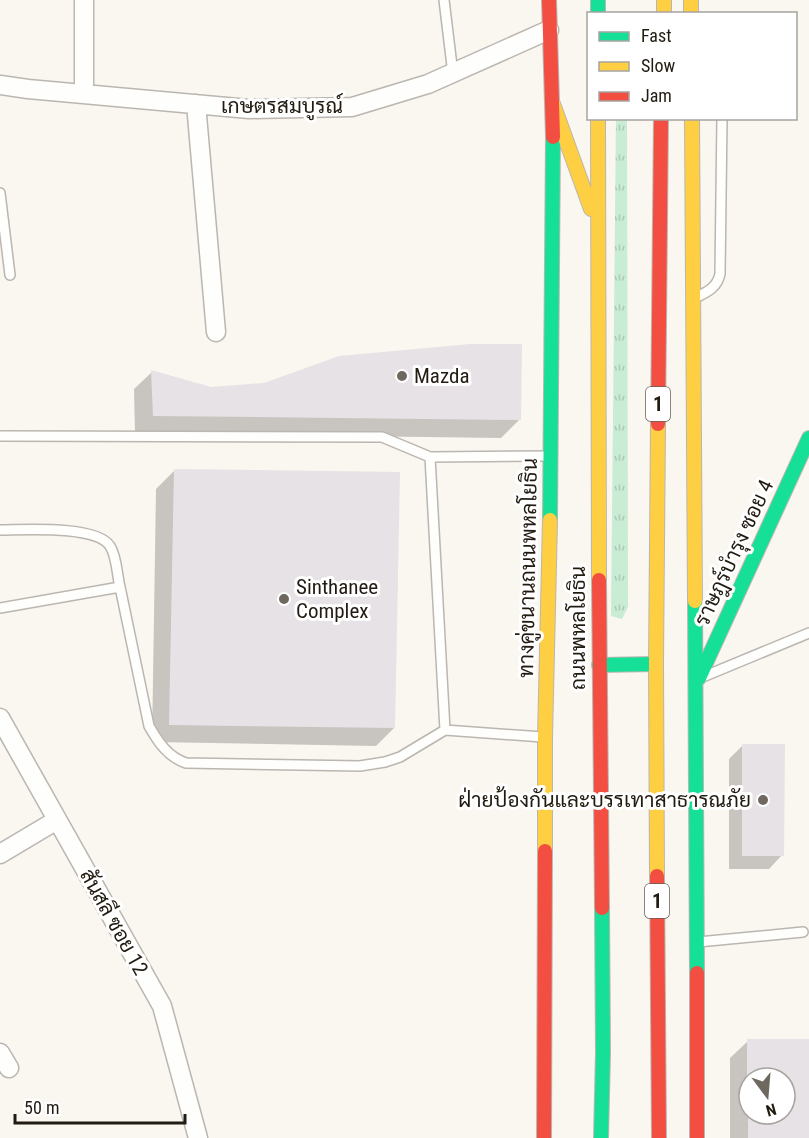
<svg xmlns="http://www.w3.org/2000/svg" width="809" height="1138" font-family="'Roboto Condensed',Sarabun,sans-serif">
  <style>
    .grass { fill: url(#grass-tufts) }
    .shadow { fill: #0003; fill-rule: evenodd }
    .building { fill: #e7e2e5 }
    .lines { fill: none; stroke-linecap: round; stroke-linejoin: round }
    .lane-casing { stroke: #bbb6af; stroke-width: 12 }
    .street-casing { stroke: #bbb6af; stroke-width: 21 }
    .fast-casing { stroke: #bbb6af; stroke-width: 16 }
    .slow-casing { stroke: #bbb6af; stroke-width: 16 }
    .jam-casing { stroke: #bbb6af; stroke-width: 16 }
    .lane { stroke: #fefefd; stroke-width: 9 }
    .street { stroke: #fefefd; stroke-width: 18 }
    .fast { stroke: #16e098; stroke-width: 14 }
    .slow { stroke: #ffcf43; stroke-width: 14 }
    .jam { stroke: #f24e42; stroke-width: 14 }
    .poi-dot { fill: #6e685f; stroke: #fff; stroke-width: 2 }
    .labels { text-anchor: middle; dominant-baseline: central; stroke-width: 6; stroke-linejoin: round; paint-order: stroke }
    .shield { fill: #fff; stroke: #645f58; stroke-width: 1.5 }
    .shield-label { font-size: 20px; font-weight: bold; fill: #221b11 }
    .street-label { font-size: 21px; fill: #221b11; stroke: #fff }
    .poi-label { font-size: 21px; fill: #221b11; stroke: #fff; text-anchor: start }
  </style>
  <defs>
    <pattern id="grass-tufts" width="24" height="20" patternUnits="userSpaceOnUse" patternTransform="scale(1.5)"><rect width="24" height="20" fill="#c8ecd4"/><path d="M3 7l-1-3M5 7V3M7 7l1-3M15 17l-1-3M17 17v-4M19 17l1-3" fill="none" stroke="#accab5"/></pattern>
  </defs>
  <rect width="100%" height="100%" fill="#faf6f0"/>
  <path class="grass" d="M627 118 628 607 622 619 611 616 616 119Z"/>
  <path class="shadow" d="M152 372 211 389 264 384 519 420 501 438 135 433 134 389Z
    M174 471 394 728 376 746 152 742 156 489Z
    M743 745 782 855 769 869H729V759Z
    M809 1040V1138H730V1058L748 1041ZM749 1078H785V1114H749Z"/>
  <path class="building" d="M470 344H522L521 420 153 416 151 370 211 387 264 383 339 356Z
    M174 469 400 472 395 728 169 725Z
    M742 744H785L784 856H742Z
    M747 1039H809V1138H748V1114H785V1078H747Z"/>
  <g class="lines">
    <g class="lane-casing">
      <path id="lane" d="M444 0 453 74
        M0 193 10 275
        M695 298C707 292 717 288 720 274L722 118
        M0 436 382 437 430 457 549 456
        M430 457 445 730
        M0 530C24 530 96 525 110 546 117 557 117 575 120 587
        M0 608 120 587 149 726C158 742 168 757 186 763L360 766 385 762 400 757 445 730 543 737
        M705 676 809 633
        M698 942 803 932"/>
    </g>
    <g class="street-casing">
      <path id="street" d="M84 0V94
        M0 85 28 89 249 109 352 107 428 84 549 30
        M196 104 216 332
        M0 718 162 1006 198 1138
        M0 854 57 820
        M0 1053 9 1068"/>
    </g>
    <g class="fast-casing">
      <path id="fast" d="M598 0V14
        M550 520 553 137
        M695 601 697 973
        M599 665 656 664
        M699 678 809 438
        M601 1138 603 1052 602 908"/>
    </g>
    <g class="slow-casing">
      <path id="slow" d="M664 0V14
        M691 0V14
        M553 104 591 209
        M598 118 599 580
        M692 118 695 601
        M545 851V738L550 520
        M657 876 656 664 658 424"/>
    </g>
    <g class="jam-casing">
      <path id="jam" d="M549 0 553 137
        M658 424 661 118
        M599 580 602 908
        M657 876 659 1138
        M697 973V1138
        M544 1138 545 851"/>
    </g>
    <use href="#lane" class="lane"/>
    <use href="#street" class="street"/>
    <use href="#fast" class="fast"/>
    <use href="#slow" class="slow"/>
    <use href="#jam" class="jam"/>
  </g>
  <g class="poi-dot">
    <circle cx="402" cy="376" r="6"/>
    <circle cx="284" cy="599" r="6"/>
    <circle cx="763" cy="800" r="6"/>
  </g>
  <g class="labels">
    <g class="shield">
      <rect x="646" y="387" width="24" height="34" rx="4.5"/>
      <rect x="645" y="884" width="24" height="34" rx="4.5"/>
    </g>
    <g class="shield-label">
      <text x="658" y="404">1</text>
      <text x="657" y="901">1</text>
    </g>
    <g class="street-label">
      <text x="282" y="106">เกษตรสมบูรณ์</text>
      <text transform="translate(734 553) rotate(-65)">ราษฎร์บำรุง ซอย 4</text>
      <text transform="translate(528 568) rotate(-89)">ทางคู่ขนานถนนพหลโยธิน</text>
      <text transform="translate(578 628) rotate(-90)">ถนนพหลโยธิน</text>
      <text transform="translate(114 922) rotate(61)">สันสลี ซอย 12</text>
    </g>
    <g class="poi-label">
      <text x="414" y="376">Mazda</text>
      <text x="296" y="587">Sinthanee<tspan x="296" dy="24">Complex</tspan></text>
      <text x="751" y="800" text-anchor="end">ฝ่ายป้องกันและบรรเทาสาธารณภัย</text>
    </g>
  </g>
  <rect x="587" y="12" width="210" height="108" fill="#ffffff" stroke="#a7a4a0" stroke-width="1.5"/>
  <rect x="599" y="32" width="30" height="9" fill="#16e098" stroke="#a7a4a0" stroke-width="1.5"/>
  <text x="641" y="42" font-size="18" fill="#221b11">Fast</text>
  <rect x="599" y="62" width="30" height="9" fill="#ffcf43" stroke="#a7a4a0" stroke-width="1.5"/>
  <text x="641" y="72" font-size="18" fill="#221b11">Slow</text>
  <rect x="599" y="92" width="30" height="9" fill="#f24e42" stroke="#a7a4a0" stroke-width="1.5"/>
  <text x="641" y="102" font-size="18" fill="#221b11">Jam</text>
  <g transform="translate(767 1096) rotate(164)"><circle r="28" fill="#ffffff" stroke="#a7a4a0" stroke-width="1.5"/>
  <path d="M0-4.5L10 22L0 15L-10 22Z" fill="#6e685f"/>
  <text y="-9" font-size="16" font-weight="bold" text-anchor="middle" fill="#221b11">N</text>
  </g>
  <path d="M15 1114v9h170v-9" fill="none" stroke="#221b11" stroke-width="3"/>
  <text x="24" y="1114" font-size="18" fill="#221b11" stroke="#ffffff" stroke-width="4.5" paint-order="stroke">50 m</text>
</svg>
